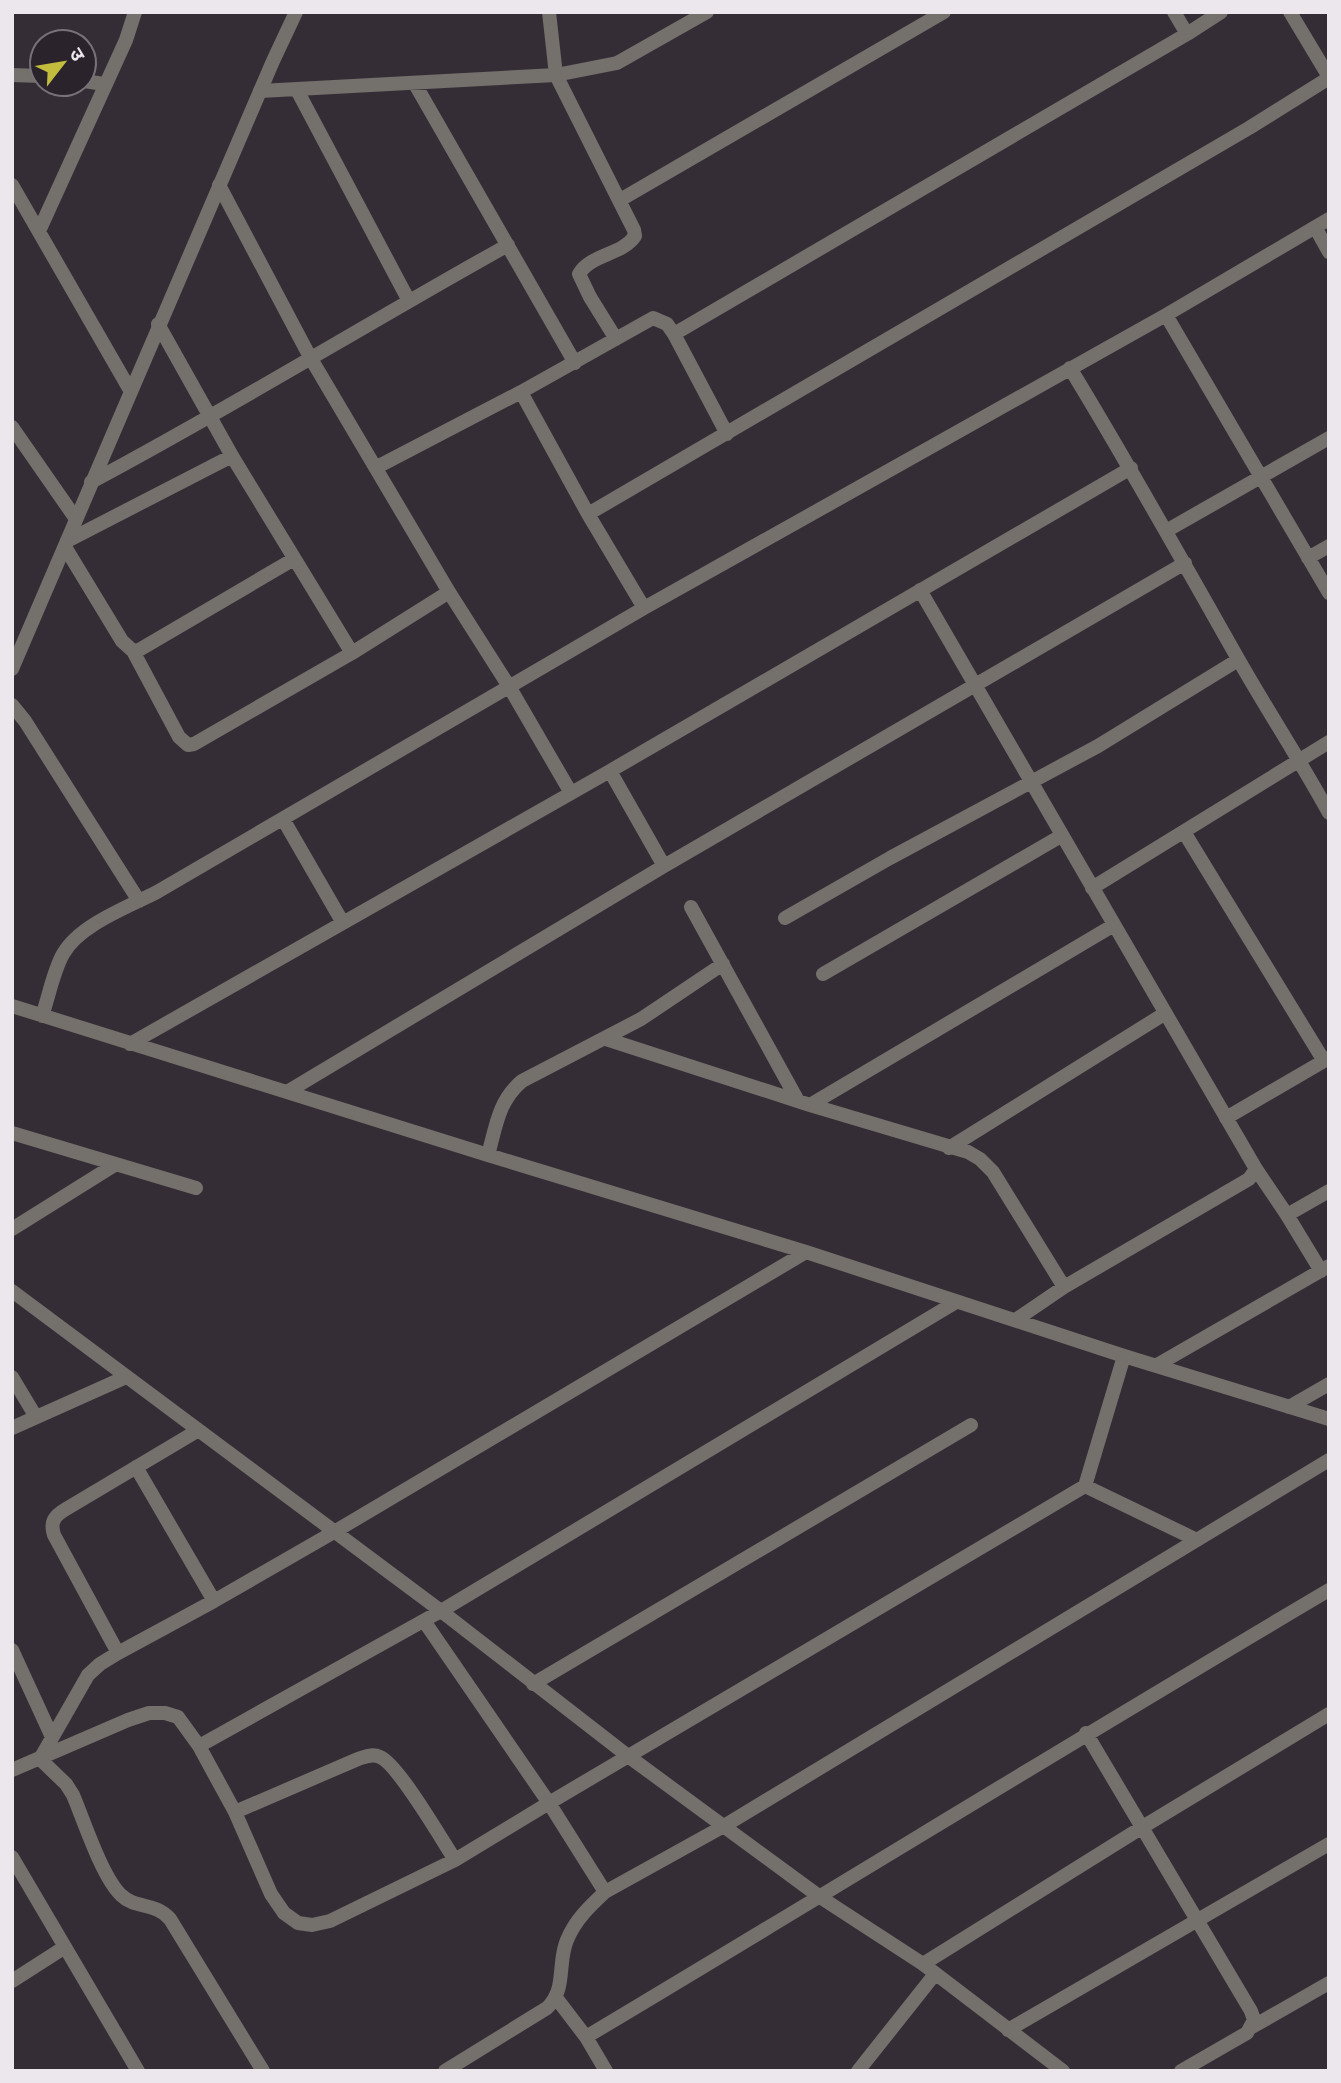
<svg xmlns="http://www.w3.org/2000/svg" width="1341" height="2083" font-family="Overpass,'Noto Sans Devanagari',sans-serif">
  <style>
    .lines { fill: none; stroke-linecap: round; stroke-linejoin: round }
    .minor { stroke: #74706b; stroke-width: 14 }
    .tertiary { stroke: #74706b; stroke-width: 14 }
  </style>
  <rect width="100%" height="100%" fill="#352d36"/>
  <g class="lines">
    <path class="minor" d="M549 12 556 75 634 230 635 236C622 255 591 254 579 274L590 297 616 339
      M1174 12 1187 34
      M1290 12 1329 77
      M12 75 42 76
      M84 81 104 84
      M415 84 575 363
      M297 90 409 301
      M260 91 556 75 617 63 707 12
      M12 185 130 390
      M620 200 944 12
      M1315 227 1329 252
      M39 231 126 40 135 12
      M1166 315 1329 593
      M158 324 232 456 352 653
      M674 334 1187 34 1221 12
      M1070 368C1128 463 1182 560 1237 657 1267 710 1300 760 1329 813
      M521 392 588 514 644 608
      M12 427 76 519
      M377 467 521 392 653 318 667 324 674 334 727 434
      M91 482C232 407 368 323 508 245
      M588 514 1249 128 1329 78
      M1166 531 1329 438
      M67 541 232 456
      M65 547 122 641 133 651 139 650 294 559
      M1308 558 1329 546
      M920 590 1256 1169 1249 1179 1064 1287 1017 1319
      M449 592 510 688 571 793
      M133 651 179 737 188 745 194 744 352 653 449 592 310 357 219 185
      M12 705 25 721 139 901
      M610 771 664 866
      M283 819 343 923
      M1184 832 1324 1061
      M1092 888 1329 742
      M691 907 798 1101
      M785 918 890 858 1098 746 1238 660
      M823 974 1061 836
      M12 1006 488 1155 806 1252 1124 1356 1329 1419
      M42 1016C49 996 53 972 63 954 79 925 128 907 157 892L644 608 1166 315 1329 219
      M606 1039 810 1105 968 1152 980 1159 993 1172 1064 1287
      M130 1044 610 771 1131 468
      M287 1092 664 866 1185 563
      M810 1105 1114 925
      M1226 1118 1329 1058
      M12 1133 196 1188
      M949 1148 1164 1014
      M488 1155C496 1127 498 1101 522 1081L641 1019 723 964
      M1256 1169 1287 1215 1321 1271
      M1287 1215 1329 1191
      M12 1229 116 1164
      M12 1291 441 1611 628 1756 820 1897 923 1964 1063 2071
      M1157 1365 1329 1266
      M12 1377 36 1417
      M1289 1407 1329 1384
      M12 1428 126 1377
      M136 1467 214 1601
      M1085 1486 1124 1356
      M424 1621 549 1803 605 1892C590 1906 575 1920 567 1940 557 1963 567 1989 547 2008L445 2071
      M12 1650 52 1737
      M118 1653 54 1535C50 1522 54 1516 66 1509L197 1431
      M533 1684 971 1425
      M1086 1733 1251 2011 1254 2020 1247 2033 1181 2071
      M199 1746 441 1611 956 1302
      M12 1770 128 1720 149 1713H165L178 1717 199 1746 235 1812 271 1894 284 1913 298 1923 312 1925 330 1921 455 1860 549 1803 1085 1486 1197 1540
      M235 1812 358 1759C365 1757 372 1753 380 1757 398 1764 442 1840 455 1860
      M12 1857 138 2071
      M605 1892 724 1826 1329 1460
      M923 1964 1141 1828 1329 1714
      M12 1981 65 1947
      M557 1999 586 2037 606 2071
      M1252 2027 1329 1983
      M1008 2030 1329 1844
      M586 2037C834 1889 1080 1737 1329 1590
      M263 2071 170 1919C155 1902 135 1909 121 1895 102 1877 84 1821 73 1795L66 1784 40 1759 88 1675 100 1664 118 1653 214 1601 334 1532 806 1252
      M858 2071 935 1974"/>
    <path class="tertiary" d="M12 669 273 61 296 12"/>
  </g>
  <rect width="1341" height="2083" fill="none" stroke="#ece6ed" stroke-width="28"/>
  <g transform="translate(63 63) rotate(59)"><circle r="33" fill="#2b232c" stroke="#787179" stroke-width="2"/>
  <path d="M0-5L12 26L0 18L-12 26Z" fill="#c3bd3e"/>
  <text y="-10" font-size="19" font-weight="bold" text-anchor="middle" fill="#ece6ed">उ</text>
  </g>
</svg>
